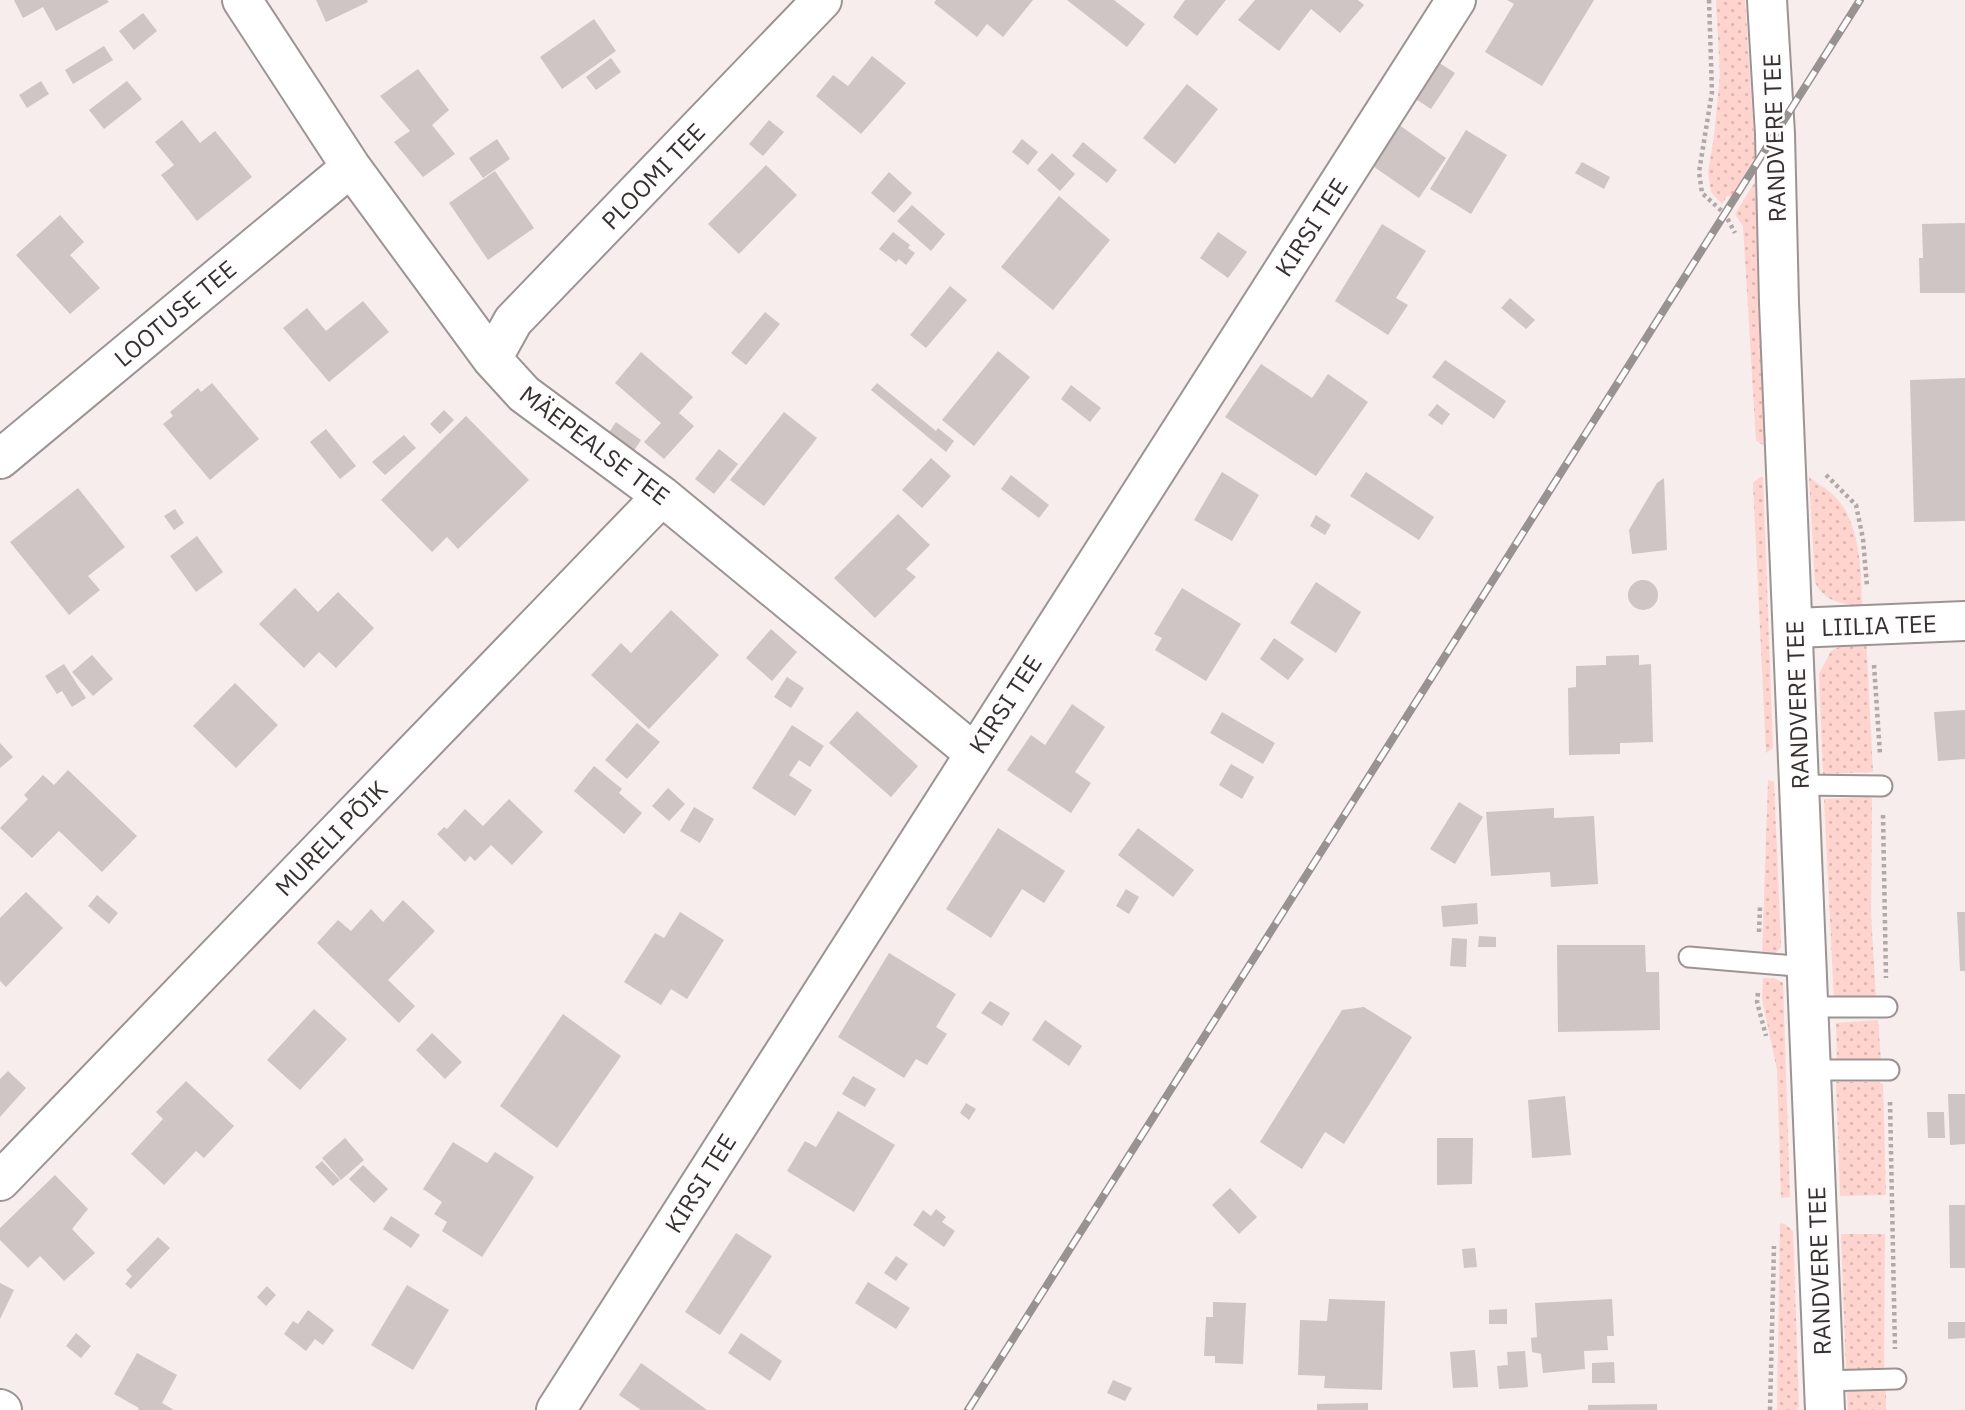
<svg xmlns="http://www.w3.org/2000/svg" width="1965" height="1410" font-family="'IBM Plex Sans',sans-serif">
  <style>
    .grass { fill: url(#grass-dots) }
    .building { fill: #cec5c4 }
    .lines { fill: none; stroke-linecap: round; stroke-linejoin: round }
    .lane-casing { stroke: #9c9493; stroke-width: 23 }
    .street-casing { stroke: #9c9493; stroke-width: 42 }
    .secondary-casing { stroke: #9c9493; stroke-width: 42 }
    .path { stroke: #b0a9a8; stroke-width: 4.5; stroke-dasharray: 3.5 3.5; stroke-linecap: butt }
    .lane { stroke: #fff; stroke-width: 19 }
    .street { stroke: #fff; stroke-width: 38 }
    .secondary { stroke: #fff; stroke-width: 38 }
    .rail-casing { stroke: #989291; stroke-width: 8 }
    .rail { stroke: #fefcfc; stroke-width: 5; stroke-dasharray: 16; stroke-linecap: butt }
    .labels { text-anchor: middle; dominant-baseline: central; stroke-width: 5; stroke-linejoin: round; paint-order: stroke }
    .street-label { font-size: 24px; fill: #343130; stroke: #fefcfc }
  </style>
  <defs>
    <pattern id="grass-dots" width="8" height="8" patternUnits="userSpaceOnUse" patternTransform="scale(1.75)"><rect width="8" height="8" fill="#ffd3ce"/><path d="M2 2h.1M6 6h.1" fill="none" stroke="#dbb6b1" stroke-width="1.8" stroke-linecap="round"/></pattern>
  </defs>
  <rect width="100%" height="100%" fill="#f6edec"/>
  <path class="grass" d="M1716 0H1745L1755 157 1731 197 1727 196 1722 204 1711 192 1708 172 1714 137 1720 75Z
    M1755 182 1765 446 1756 441 1743 226 1735 214Z
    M1760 477H1763L1773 748 1766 753 1753 483Z
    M1809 477C1819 485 1831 491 1839 501 1861 529 1861 572 1862 606 1842 604 1824 602 1815 582Z
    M1866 637 1873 772 1823 774 1819 674 1831 651 1849 642Z
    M1768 780 1774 782 1781 947 1774 955 1762 957Z
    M1870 797 1872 799 1871 914 1876 998 1834 1000 1824 799Z
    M1763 978H1774L1783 983 1790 1197 1781 1198 1777 1070 1762 999Z
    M1878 1020 1881 1061 1837 1063 1836 1023Z
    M1836 1082H1878L1883 1084 1886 1195 1840 1196Z
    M1780 1223 1785 1224 1793 1231 1799 1407 1796 1410H1777Z
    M1841 1234H1885L1884 1370H1846Z
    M1886 1391V1410H1848L1847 1392Z"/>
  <path class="building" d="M14 0H107L109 2 56 31 43 7 23 18Z
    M316 0H367L368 2 326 22Z
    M936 0H1033L1003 37 987 24 977 37 934 3Z
    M1067 0H1114L1145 24 1127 47Z
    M1185 0H1226L1197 36 1173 17Z
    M1255 0H1358L1364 5 1340 33 1311 9 1279 51 1238 20Z
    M1507 0H1594L1542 86 1485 52 1514 4Z
    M143 13 157 31 134 50 119 31Z
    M594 19 616 51 562 89 540 57Z
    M104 46 113 60 73 84 65 70Z
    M872 56 906 83 861 134 816 96 833 75 848 86Z
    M611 58 621 72 596 90 586 77Z
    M1438 62 1455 73 1431 109 1414 98Z
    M418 69 449 110 432 125 455 154 423 177 394 142 410 131 380 96Z
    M41 81 49 94 27 108 19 95Z
    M127 81 142 99 104 129 89 110Z
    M1187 84 1218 109 1175 164 1143 138Z
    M182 120 200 143 215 131 252 177 197 221 161 175 174 165 155 142Z
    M769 120 784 132 763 156 749 144Z
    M1395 122 1446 158 1419 198 1367 162Z
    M1466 130 1507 155 1471 214 1430 189Z
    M497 139 510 159 483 178 469 158Z
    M1022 139 1038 152 1028 165 1012 152Z
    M1083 142 1117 170 1107 183 1072 156Z
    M1052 153 1075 174 1060 191 1037 170Z
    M1582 162 1610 177 1604 189 1575 173Z
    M766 165 797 195 739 254 708 224Z
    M495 171 534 228 488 260 449 203Z
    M889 172 912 193 894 213 871 193Z
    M1059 196 1110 240 1053 310 1001 267Z
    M912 205 945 234 931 251 897 221Z
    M60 215 84 242 70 255 100 288 70 314 16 255Z
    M1965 223V293H1920L1919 258H1923L1922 224Z
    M1382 224 1426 251 1396 298 1408 305 1388 335 1335 301Z
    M893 232 910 245 908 248 915 253 906 265 899 259 896 262 879 249Z
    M1218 232 1247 252 1228 278 1200 258Z
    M950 286 967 300 926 348 910 335Z
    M1510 298 1535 320 1526 329 1501 308Z
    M363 301 389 332 329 382 283 328 307 308 326 331Z
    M765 312 780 324 746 365 731 353Z
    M998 351 1030 377 974 446 942 420Z
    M641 352 693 397 679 413 694 426 664 459 644 442 661 423 615 383Z
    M1445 360 1506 401 1494 419 1432 377Z
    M1261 364 1312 398 1328 374 1368 402 1316 476 1225 417Z
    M1965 378V521L1914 522 1910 380Z
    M212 383 259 439 210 480 163 424 173 416 170 412 198 388 201 392Z
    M877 383 936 431 938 428 954 441 946 452 871 390Z
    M1071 385 1101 408 1090 422 1061 399Z
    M1437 404 1450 414 1442 425 1428 415Z
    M444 410 454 420 440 434 430 424Z
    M784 412 817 438 764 506 730 480Z
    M466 416 529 480 458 549 447 537 432 552 381 500Z
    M616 422 641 440 633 452 608 434Z
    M326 429 356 466 340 479 310 442Z
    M404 435 416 448 385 475 372 462Z
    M719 449 738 464 714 494 695 479Z
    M931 458 951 476 922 508 902 490Z
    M1222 472 1259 495 1232 541 1194 520Z
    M1366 472 1434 517 1419 540 1350 496Z
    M1011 475 1049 505 1039 518 1001 489Z
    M1664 478 1667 550 1632 554 1629 530 1657 483Z
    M78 488 125 547 88 576 100 590 69 615 10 542Z
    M175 509 184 523 174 530 164 516Z
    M898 514 930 545 906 569 916 577 875 618 834 578Z
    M1316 515 1331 525 1325 535 1310 526Z
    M197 536 223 572 196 592 170 556Z
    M1628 595a15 15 0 1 1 30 0a15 15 0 1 1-30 0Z
    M1316 582 1361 612 1336 653 1290 623Z
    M295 588 318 612 338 592 374 628 336 668 319 652 304 668 259 624Z
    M1182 588 1241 624 1206 681 1155 650 1162 638 1154 634Z
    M671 610 719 655 649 729 591 675 621 643 631 653Z
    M771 629 797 652 772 681 746 658Z
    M1274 638 1304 659 1288 680 1260 659Z
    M92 655 113 679 93 696 72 672Z
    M1639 655V665L1651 664 1653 742 1620 743V754L1569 755 1568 688 1576 687V666L1606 665V656Z
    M64 664 86 698 72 707 62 691 57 694 45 676Z
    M787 677 804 688 791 708 774 697Z
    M235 683 278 725 236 768 193 726Z
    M1072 704 1105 727 1075 772 1091 783 1071 813 1007 770 1031 735 1045 745Z
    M1965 710V759L1938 761 1934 712Z
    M857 711 918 766 891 797 829 743Z
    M1222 712 1275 743 1263 764 1210 733Z
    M637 723 660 742 627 779 605 760Z
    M792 725 824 746 810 767 799 760 789 775 812 790 795 816 752 788Z
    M0 743 13 757 0 768Z
    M1231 764 1254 777 1242 799 1219 785Z
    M594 766 622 789 619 793 642 813 624 834 574 791Z
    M68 770 137 836 102 872 59 831 32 858 0 828 28 799 24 795 43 775 54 785Z
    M668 788 685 804 669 821 652 806Z
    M509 799 543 832 512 865 491 845 475 861 470 856 465 862 437 834 444 827 447 829 465 809 483 826Z
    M1459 802 1483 817 1455 864 1430 849Z
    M694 807 714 819 700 843 680 831Z
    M1554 808V818L1594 816 1598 884 1551 887 1550 872 1491 876 1486 812Z
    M998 828 1065 871 1044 903 1022 889 991 938 946 909Z
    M1138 828 1194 870 1173 897 1118 855Z
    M1126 889 1139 897 1129 914 1116 906Z
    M26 892 63 928 6 987 0 981V918Z
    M97 895 118 913 109 924 88 906Z
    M403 900 435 931 388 980 415 1006 399 1023 317 943 338 920 351 931 371 909 383 922Z
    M1477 903 1478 924 1443 927 1441 906Z
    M680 912 724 940 687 999 671 989 661 1005 624 982 655 933 664 938Z
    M1957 912H1965V971H1960Z
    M1479 936 1496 937V947H1478Z
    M1452 938 1467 939 1466 967 1450 966Z
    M1557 945H1645L1646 972H1659L1660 1030 1558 1032Z
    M889 953 956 994 936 1027 947 1034 927 1065 916 1059 904 1078 838 1037Z
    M990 1001 1010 1013 1002 1026 981 1013Z
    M1364 1007 1412 1037 1344 1144 1325 1132 1302 1169 1260 1142 1342 1010Z
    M314 1009 347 1039 300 1090 267 1060Z
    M563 1014 621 1056 557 1148 500 1106Z
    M1045 1020 1082 1046 1069 1066 1032 1040Z
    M432 1033 462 1062 445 1079 416 1050Z
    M8 1071 26 1088 0 1117V1079Z
    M853 1076 876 1089 865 1107 842 1094Z
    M186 1081 234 1126 204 1158 196 1151 164 1185 131 1154 163 1119 156 1112Z
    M1948 1094H1965V1144L1950 1145Z
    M1565 1096 1571 1155 1532 1158 1528 1100Z
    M966 1103 976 1109 969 1120 960 1113Z
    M838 1111 895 1145 854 1212 787 1171 805 1141 816 1147Z
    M1927 1112H1944L1945 1138H1928Z
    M345 1138 364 1160 341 1180 322 1158Z
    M1437 1138H1473L1472 1184 1437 1185Z
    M453 1142 487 1163 495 1152 534 1177 482 1257 442 1231 447 1222 434 1214 442 1202 423 1189Z
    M322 1161 340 1180 333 1186 315 1167Z
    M363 1165 388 1189 374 1203 349 1179Z
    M55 1175 88 1209 72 1229 95 1253 64 1281 40 1256 28 1268 0 1240V1228Z
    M1230 1188 1257 1217 1239 1234 1212 1205Z
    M1949 1205H1965V1268H1950Z
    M936 1209 946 1217 942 1222 955 1231 944 1247 913 1225 923 1210 931 1216Z
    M391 1216 420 1235 411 1248 383 1229Z
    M736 1233 772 1256 720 1335 685 1312Z
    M158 1237 170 1248 131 1289 125 1284 132 1276 126 1270Z
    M1475 1248 1477 1267 1464 1268 1462 1249Z
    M896 1256 908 1264 896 1281 884 1273Z
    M868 1282 910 1308 896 1329 855 1303Z
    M0 1283 14 1290 0 1319Z
    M407 1285 449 1310 413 1370 371 1345Z
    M267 1286 276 1295 266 1306 257 1297Z
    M1329 1299 1385 1301 1382 1390 1324 1388 1325 1376 1298 1375 1300 1320 1327 1321Z
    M1612 1299 1614 1336H1607L1608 1350 1584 1351 1585 1369 1543 1373 1541 1354 1532 1352 1531 1338 1537 1337 1535 1303Z
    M1213 1302 1246 1303 1243 1364 1215 1363V1356H1204L1206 1317H1213Z
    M1507 1309V1324H1489V1310Z
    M308 1310 334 1330 323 1345 315 1339 306 1351 284 1334 293 1321 298 1324Z
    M1948 1322H1965V1338L1948 1339Z
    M76 1333 91 1346 81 1358 66 1346Z
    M741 1333 782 1361 770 1381 728 1353Z
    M1475 1350 1478 1387 1453 1388 1450 1352Z
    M1525 1351 1528 1387 1499 1389 1497 1366 1508 1365 1507 1352Z
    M137 1353 177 1375 162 1403 174 1410H138L139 1408 114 1394Z
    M1614 1362 1615 1383H1592V1363Z
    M641 1363 707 1410H641L619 1395Z
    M1113 1380 1132 1388 1125 1401 1107 1393Z
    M1368 1403V1410H1317V1404Z
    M1657 1404V1410H1588V1405Z"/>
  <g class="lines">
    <g class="lane-casing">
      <path id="lane" d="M1800 785 1882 786
        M1689 957 1807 967
        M1808 1007H1887
        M1811 1070H1889
        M1823 1381 1896 1379"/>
    </g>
    <g class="street-casing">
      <path id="street" d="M242 0 351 167 492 359 524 394 662 496 974 753
        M492 359 513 321 822 0
        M0 459 351 167
        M1794 628 1965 621
        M0 1181 662 496
        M0 1409 2 1410
        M556 1410 1456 0"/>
    </g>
    <g class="secondary-casing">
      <path id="secondary" d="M1767 0 1775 134 1779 303 1825 1410"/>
    </g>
    <path class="path" d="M1709 0 1712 92 1699 172 1702 193 1725 214 1735 233
      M1826 475 1856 505 1863 539 1867 586
      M1874 665 1880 754
      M1883 815 1886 978
      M1759 932 1760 906
      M1758 993 1757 1002 1766 1036
      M1890 1102 1895 1349
      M1770 1410 1774 1246"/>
    <use href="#lane" class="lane"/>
    <use href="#street" class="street"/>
    <use href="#secondary" class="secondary"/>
    <g class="rail-casing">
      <path id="rail" d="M968 1410 1860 0"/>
    </g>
    <use href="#rail" class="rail"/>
  </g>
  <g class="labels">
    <g class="street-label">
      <text transform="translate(1774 138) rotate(-92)">RANDVERE TEE</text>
      <text transform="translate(653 176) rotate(-46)">PLOOMI TEE</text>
      <text transform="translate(1311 227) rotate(-57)">KIRSI TEE</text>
      <text transform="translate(175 313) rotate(-40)">LOOTUSE TEE</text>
      <text transform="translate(595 445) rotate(37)">MÄEPEALSE TEE</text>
      <text transform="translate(1879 625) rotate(-2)">LIILIA TEE</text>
      <text transform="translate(1005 704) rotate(-57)">KIRSI TEE</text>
      <text transform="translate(1797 705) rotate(-92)">RANDVERE TEE</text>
      <text transform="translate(331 838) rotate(-46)">MURELI PÕIK</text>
      <text transform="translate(700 1183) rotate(-58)">KIRSI TEE</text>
      <text transform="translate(1819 1271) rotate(-92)">RANDVERE TEE</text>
    </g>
  </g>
</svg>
